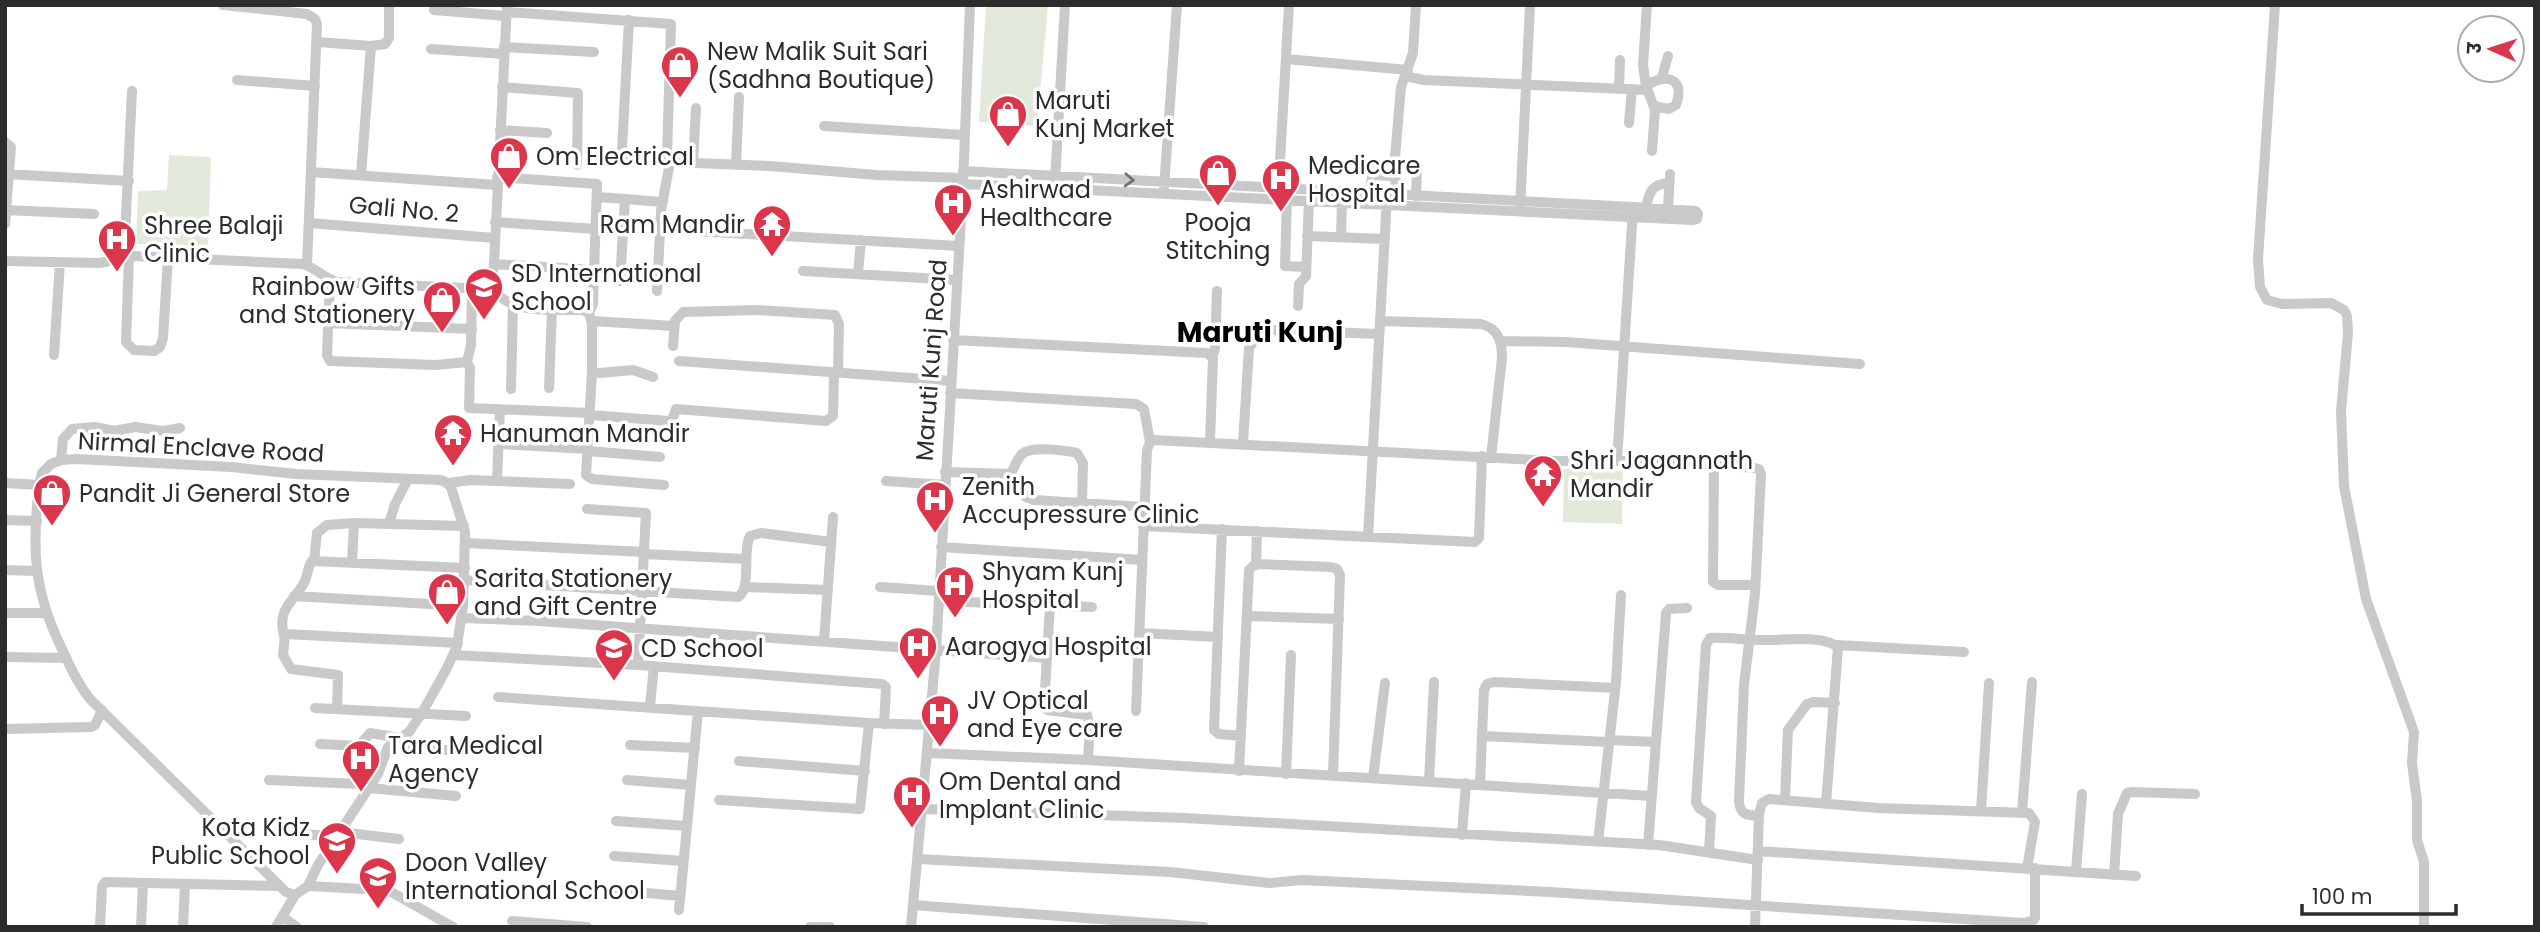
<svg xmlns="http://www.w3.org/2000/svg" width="2540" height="932" font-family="Poppins,'Noto Sans Devanagari',sans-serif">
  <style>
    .green { fill: #e3e9da }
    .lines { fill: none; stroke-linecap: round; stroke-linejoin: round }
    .minor { stroke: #c9c9c9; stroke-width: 10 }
    .oneway { stroke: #737373 }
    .labels { text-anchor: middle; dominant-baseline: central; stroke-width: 7; stroke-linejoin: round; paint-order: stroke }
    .poi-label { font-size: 24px; fill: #2c2c2c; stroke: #fff; text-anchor: start }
    .street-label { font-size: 24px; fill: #2c2c2c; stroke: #fff }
    .quarter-label { font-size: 28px; font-weight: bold; fill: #000; stroke: #fff }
  </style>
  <rect width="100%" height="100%" fill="#fff"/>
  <path class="green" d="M986 5H1048L1037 126 979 122Z
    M169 155 211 157 208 248 136 244 138 191 167 190Z
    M1564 469 1623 471 1622 524 1563 522Z"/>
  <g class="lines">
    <path class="minor" d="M223 5 307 14 315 19 317 24 307 265
      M1647 5 1643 65 1646 86 1655 110 1652 151
      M2275 5 2258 259 2260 287 2267 300 2282 304 2331 303 2344 310 2347 316 2348 333 2341 411 2344 486 2366 599 2414 732 2412 763 2417 801V840L2424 862V927
      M434 10 506 16
      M507 12 671 24 667 156 670 162 770 166 876 175 963 178
      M629 20 622 149 628 156 667 159
      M318 42 371 46 385 44 389 38V5
      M504 47 594 52
      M431 49 504 54
      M1286 59 1408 70
      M1405 76 1424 80 1648 90
      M1662 77 1668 56
      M237 80 315 86
      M1646 86C1665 72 1686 78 1676 105L1669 109 1654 106
      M502 87 578 93 577 165
      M1619 88 1620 60
      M1629 123 1632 89
      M824 126 964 135
      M500 130 547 133
      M5 142 11 147 5 224
      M1395 157 1401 87 1413 53 1416 5
      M693 163 696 108
      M736 164 739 97
      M311 172 497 185
      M5 174 129 181
      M361 175 371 46
      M497 177 597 184 593 304 589 313
      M1055 181 1065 5
      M963 184 1692 220 1697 219 1698 214 1696 211 1633 207 963 171
      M1164 188 1177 5
      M1370 193 1372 175 1391 176 1396 180 1395 194
      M1278 195 1289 5
      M1416 196 1417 169
      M598 197 625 199
      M1287 198 1285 266 1306 267
      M1646 208C1649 192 1652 184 1669 183
      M1520 209 1530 5
      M1668 209 1670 174
      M5 210 94 214
      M495 222 596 229
      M309 223 495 238
      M659 229 959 246
      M1307 236 1385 239
      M1341 237 1342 201
      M124 256 132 91
      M129 256 126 342 134 350 154 351 160 347 163 338 168 257
      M5 261 100 263 133 256 302 264C315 267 324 278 337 282L486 289 491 286 494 264 507 5
      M494 264 594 270
      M803 271 957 280
      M858 274 861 240
      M330 280 327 355 330 361 436 365 467 362
      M620 281 625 199 662 202
      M491 286C509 316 552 309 583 310L589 313 592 324V372L586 475 592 479 664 485
      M472 290 471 345 467 362 470 368 469 408 590 413
      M657 291 661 211 670 162
      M1298 306 1299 284 1306 276 1309 200
      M592 321 674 326
      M1380 321 1481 324C1498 328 1502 341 1502 358L1491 457
      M327 323 472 329
      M953 340 1207 353 1213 358 1210 441
      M1501 341 1566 342 1860 364
      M673 346 675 321 683 312 758 310 835 315 839 324 838 373
      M54 355 60 262
      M1212 356 1215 349 1217 291
      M679 361 951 381
      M592 372 600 373 633 370 653 377
      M549 388 552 309
      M511 389 513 305
      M950 393 1136 404 1144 409 1150 442
      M590 415 669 421 672 420 676 409 826 421 833 416 834 373
      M1243 443 1249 348 1258 335 1273 330 1379 334
      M499 444 589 449
      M588 451 660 457
      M61 460 63 439 72 429 95 427 114 431 135 427 163 431 180 428
      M1617 461 1633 209
      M1714 464 1713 582 1718 585H1755
      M945 472 1011 474 1026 497 1034 500 1144 507
      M1011 474C1014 468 1017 459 1022 454 1031 446 1065 450 1077 453L1083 463 1082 503
      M497 480 500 409
      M886 481 945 485
      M5 483 39 485
      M448 483 471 480 570 484
      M587 509 646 513 638 665
      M5 520 37 521
      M389 524 395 504 408 479
      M1143 526 1475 542 1479 538 1482 456
      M1222 529 1214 730 1219 734 1241 736
      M1368 537 1387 197
      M465 543 644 552
      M941 547 1142 560
      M644 554 746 559
      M314 561 317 533 327 525 354 523 464 526
      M352 563 354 523
      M1256 564 1257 531
      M5 570 36 571
      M464 580 738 597C752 589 742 551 750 536L761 533 831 542
      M745 587 828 590
      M880 587 939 591
      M294 596 463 606
      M939 601 1092 607
      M1050 605 1044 706 1047 710 1087 715 1090 726 1088 760
      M5 613H46
      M1247 616 1339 619
      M462 618 539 621 1047 658
      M1139 633 1218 637
      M284 636C277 608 292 604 304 583 308 576 307 568 312 561L465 568
      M824 641 833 517
      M1837 645 1964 652
      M453 655 638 665 882 684 886 687 884 724
      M5 657 66 658
      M498 697 869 723 930 725
      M650 706 654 666
      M315 708 466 716
      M337 709 338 675 291 669 283 655 285 634 458 643
      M1136 711 1147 450 1150 442 1154 440 1554 461H1664L1755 468 1759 469 1761 474 1755 594 1744 685 1739 801C1740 815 1747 815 1759 816
      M5 729 91 727 95 725 102 710
      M404 736 410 748 447 750
      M1482 736 1609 742
      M1610 740 1655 742
      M320 744 359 746 370 733 400 738
      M630 745 695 748
      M928 753 1088 760 1651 796
      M739 761 865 771
      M1239 771 1249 570 1253 566 1259 564 1331 567 1337 569 1340 575 1333 776
      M1286 774 1291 655
      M1373 778 1385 683
      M269 780 360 784 369 788 456 796
      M627 780 691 785
      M1429 781 1434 682
      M1480 784 1484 690 1487 684 1494 682 1615 688
      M1785 799 1788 730 1807 704 1813 702 1835 703
      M719 800 860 809 869 723
      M923 809 1185 818 1659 845 1758 860
      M1981 811 1989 683
      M2022 813 2032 682
      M616 821 687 826
      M340 832 399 839
      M297 834 337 836
      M1462 835 1466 783
      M1598 842 1616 682 1621 595
      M1648 845 1666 613 1669 609 1687 608
      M1758 851 2136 876
      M1709 853 1711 816 1699 808 1696 802 1706 645 1710 638C1727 637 1744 640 1761 640 1781 641 1822 634 1838 647L1826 804
      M614 856 683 861
      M918 859 1170 872 1269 883 1301 880 1550 892 2024 923 2033 921 2035 918V868
      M2076 871 2082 794
      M2114 875 2118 814 2127 793 2132 792 2195 794
      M308 886 318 865 378 774 388 747 409 732 422 713 447 668 457 646 463 606 465 532 451 487 444 481 439 480 296 474 231 467 77 459 61 460 51 464 42 473 39 485C32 548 33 589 61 647 70 666 77 683 90 699L286 892 295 895 308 886 383 890 393 893 453 927
      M614 890 680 896
      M913 905 1204 927
      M679 910 698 711
      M283 917 297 927
      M512 921 587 927
      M100 927 102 887 105 882 280 886
      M141 927 143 883
      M183 927 185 884
      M276 927 295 895
      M810 927H830
      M911 927 936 651 963 184 970 5
      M1755 927 1759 814 1762 803 1769 799 1878 808 2029 813 2035 822 2027 868"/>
  </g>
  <defs><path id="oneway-chevron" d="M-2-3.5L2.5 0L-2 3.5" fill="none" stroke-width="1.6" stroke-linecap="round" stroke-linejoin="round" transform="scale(1.75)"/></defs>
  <use class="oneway" href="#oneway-chevron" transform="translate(1129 180) rotate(3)"/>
  <defs>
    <g id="shop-pin" transform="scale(2.0125)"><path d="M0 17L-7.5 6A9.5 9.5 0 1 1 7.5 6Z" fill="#db364b" stroke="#fff"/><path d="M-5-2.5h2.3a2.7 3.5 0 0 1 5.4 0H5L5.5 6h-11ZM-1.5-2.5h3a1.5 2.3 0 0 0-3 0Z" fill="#fff"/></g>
    <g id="hospital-pin" transform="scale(2.0125)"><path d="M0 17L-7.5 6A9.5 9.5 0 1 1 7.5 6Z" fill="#db364b" stroke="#fff"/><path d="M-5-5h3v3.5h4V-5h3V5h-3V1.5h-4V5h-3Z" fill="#fff"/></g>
    <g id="temple-pin" transform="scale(2.0125)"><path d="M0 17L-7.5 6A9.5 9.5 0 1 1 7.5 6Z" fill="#db364b" stroke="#fff"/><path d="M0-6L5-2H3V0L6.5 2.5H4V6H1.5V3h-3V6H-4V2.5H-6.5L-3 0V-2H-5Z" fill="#fff"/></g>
    <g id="school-pin" transform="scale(2.0125)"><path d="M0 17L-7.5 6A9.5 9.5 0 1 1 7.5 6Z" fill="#db364b" stroke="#fff"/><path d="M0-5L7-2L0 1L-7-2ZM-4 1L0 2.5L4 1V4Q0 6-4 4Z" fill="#fff"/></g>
  </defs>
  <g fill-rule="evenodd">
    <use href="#shop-pin" x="680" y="65"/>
    <use href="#shop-pin" x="1008" y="114"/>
    <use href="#shop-pin" x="509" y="156"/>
    <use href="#shop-pin" x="1218" y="173"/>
    <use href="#hospital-pin" x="1281" y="179"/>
    <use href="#hospital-pin" x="953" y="203"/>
    <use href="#temple-pin" x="772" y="224"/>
    <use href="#hospital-pin" x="117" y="239"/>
    <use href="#school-pin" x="484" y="287"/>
    <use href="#shop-pin" x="442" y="300"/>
    <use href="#temple-pin" x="453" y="433"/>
    <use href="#temple-pin" x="1543" y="474"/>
    <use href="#shop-pin" x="52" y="493"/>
    <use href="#hospital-pin" x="935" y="500"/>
    <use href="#hospital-pin" x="955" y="585"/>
    <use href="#shop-pin" x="447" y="592"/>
    <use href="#hospital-pin" x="918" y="646"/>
    <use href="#school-pin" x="614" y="648"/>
    <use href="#hospital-pin" x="940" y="714"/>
    <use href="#hospital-pin" x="361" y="759"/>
    <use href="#hospital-pin" x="912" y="795"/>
    <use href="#school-pin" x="337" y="841"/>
    <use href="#school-pin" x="378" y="876"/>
  </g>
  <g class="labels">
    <g class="poi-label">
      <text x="707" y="51">New Malik Suit Sari<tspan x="707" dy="28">(Sadhna Boutique)</tspan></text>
      <text x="1035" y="100">Maruti<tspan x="1035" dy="28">Kunj Market</tspan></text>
      <text x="536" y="156">Om Electrical</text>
      <text x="1308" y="165">Medicare<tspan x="1308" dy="28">Hospital</tspan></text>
      <text x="980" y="189">Ashirwad<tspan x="980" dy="28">Healthcare</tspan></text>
      <text x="1218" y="222" text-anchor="middle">Pooja<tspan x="1218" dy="28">Stitching</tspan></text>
      <text x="745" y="224" text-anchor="end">Ram Mandir</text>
      <text x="144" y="225">Shree Balaji<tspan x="144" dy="28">Clinic</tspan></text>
      <text x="511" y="273">SD International<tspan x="511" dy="28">School</tspan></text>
      <text x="415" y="286" text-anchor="end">Rainbow Gifts<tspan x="415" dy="28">and Stationery</tspan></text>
      <text x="480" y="433">Hanuman Mandir</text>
      <text x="1570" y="460">Shri Jagannath<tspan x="1570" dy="28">Mandir</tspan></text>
      <text x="962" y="486">Zenith<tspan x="962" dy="28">Accupressure Clinic</tspan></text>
      <text x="79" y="493">Pandit Ji General Store</text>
      <text x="982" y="571">Shyam Kunj<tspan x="982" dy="28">Hospital</tspan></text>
      <text x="474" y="578">Sarita Stationery<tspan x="474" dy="28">and Gift Centre</tspan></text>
      <text x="945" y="646">Aarogya Hospital</text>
      <text x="641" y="648">CD School</text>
      <text x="967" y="700">JV Optical<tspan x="967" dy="28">and Eye care</tspan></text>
      <text x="388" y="745">Tara Medical<tspan x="388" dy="28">Agency</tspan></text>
      <text x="939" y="781">Om Dental and<tspan x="939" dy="28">Implant Clinic</tspan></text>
      <text x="310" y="827" text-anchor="end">Kota Kidz<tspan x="310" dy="28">Public School</tspan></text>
      <text x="405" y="862">Doon Valley<tspan x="405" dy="28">International School</tspan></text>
    </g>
    <g class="street-label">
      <text transform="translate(404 209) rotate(5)">Gali No. 2</text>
      <text transform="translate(931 360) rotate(-86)">Maruti Kunj Road</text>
      <text transform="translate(201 447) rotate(3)">Nirmal Enclave Road</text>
    </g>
    <g class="quarter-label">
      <text x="1260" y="332">Maruti Kunj</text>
    </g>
  </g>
  <rect width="2540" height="932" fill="none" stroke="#2c2c2c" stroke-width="14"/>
  <g transform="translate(2491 49) rotate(273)"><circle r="33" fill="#ffffff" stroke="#ababab" stroke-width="2"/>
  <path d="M0-5L12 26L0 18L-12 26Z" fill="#db364b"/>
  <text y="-10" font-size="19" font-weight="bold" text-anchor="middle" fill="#2c2c2c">उ</text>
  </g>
  <path d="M2302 904v10h154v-10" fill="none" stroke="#2c2c2c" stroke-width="3.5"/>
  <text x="2312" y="904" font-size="21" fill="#2c2c2c" stroke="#ffffff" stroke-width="5" paint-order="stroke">100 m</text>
</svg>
